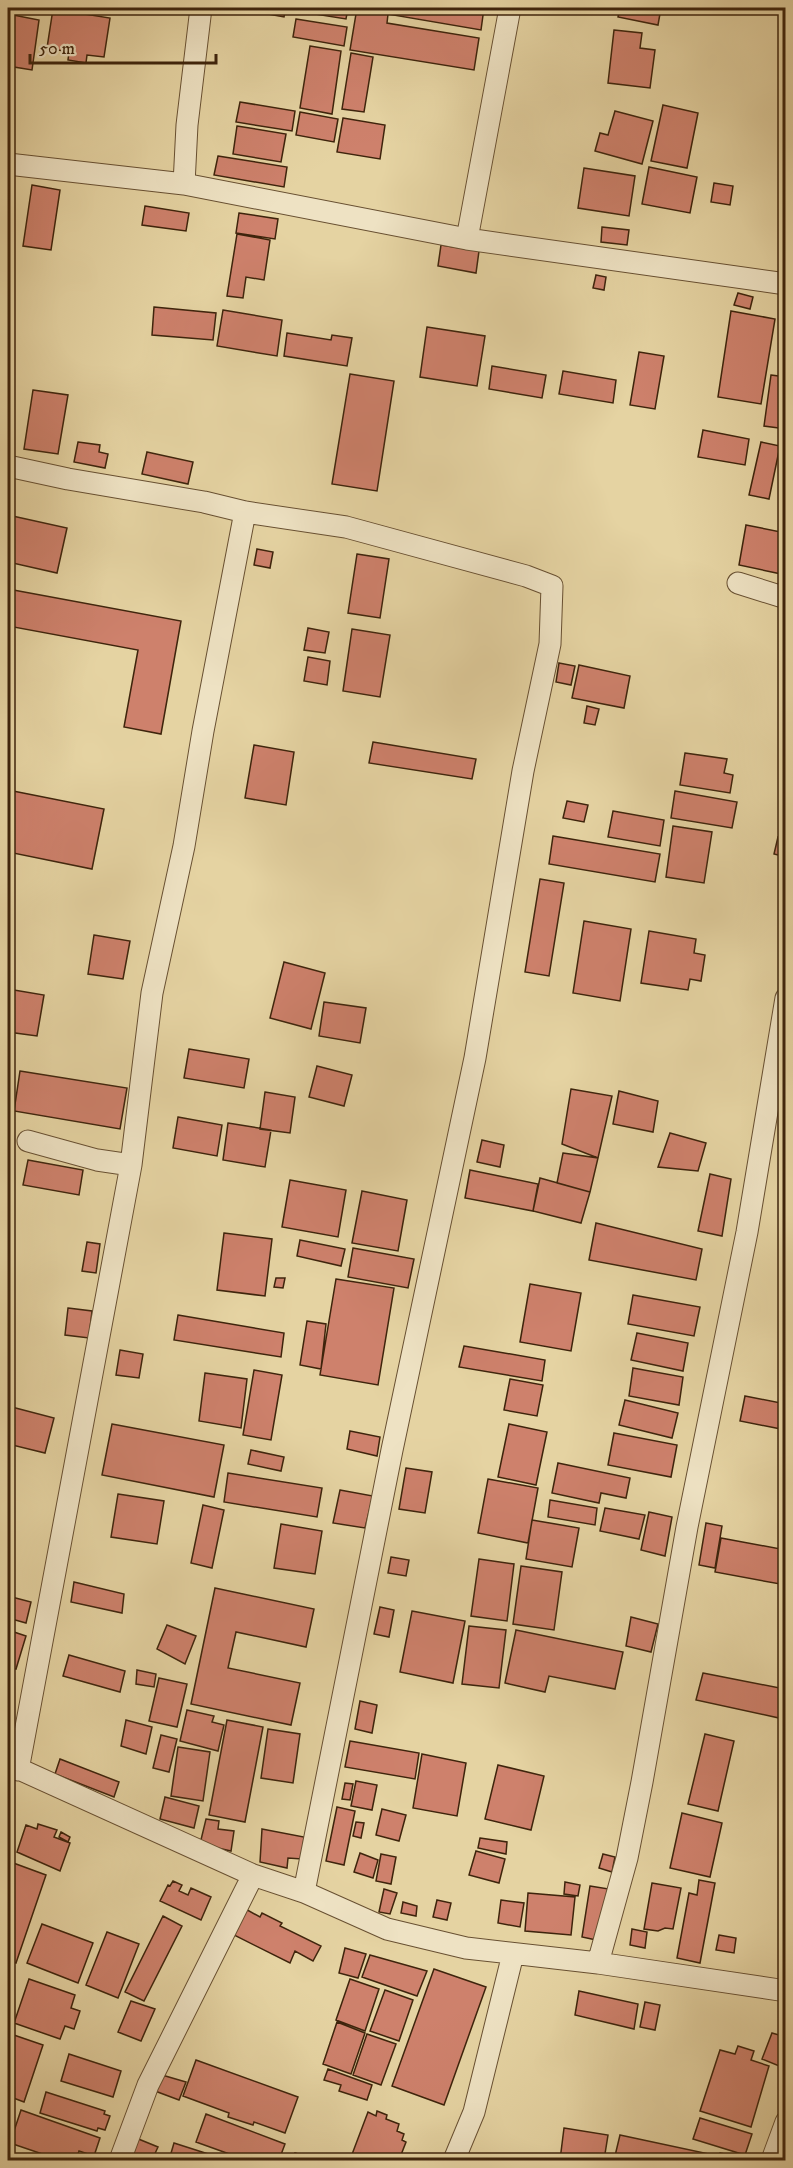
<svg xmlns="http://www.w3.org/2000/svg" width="793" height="2168" font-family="'IM FELL DW Pica',serif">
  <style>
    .building { fill: #ce816c; stroke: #3e240c; stroke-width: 1.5 }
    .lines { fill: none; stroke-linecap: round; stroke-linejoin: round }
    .street-casing { stroke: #685032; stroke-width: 23 }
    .street { stroke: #eee2c3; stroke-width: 21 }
  </style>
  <rect width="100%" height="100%" fill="#e5d3a2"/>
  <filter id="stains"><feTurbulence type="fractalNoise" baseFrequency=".00333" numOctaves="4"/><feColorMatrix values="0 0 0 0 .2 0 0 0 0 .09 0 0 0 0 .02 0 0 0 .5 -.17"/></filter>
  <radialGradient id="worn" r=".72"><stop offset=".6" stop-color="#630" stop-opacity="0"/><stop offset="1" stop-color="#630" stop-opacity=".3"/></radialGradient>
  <path class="building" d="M235 8H286L284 17Z
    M303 8H348L346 19 302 12Z
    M357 8H484L481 30 388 14 387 23 479 38 474 70 350 50Z
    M620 8H661L658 25 618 17Z
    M53 9 110 18 104 57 87 55 86 63 68 60 69 52 47 48Z
    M8 14 39 20 32 70 8 66Z
    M296 19 347 27 344 46 293 37Z
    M614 30 642 33 640 48 655 50 650 88 608 83Z
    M310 46 341 51 332 114 300 108Z
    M351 53 373 57 364 112 342 109Z
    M240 102 295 111 292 131 236 122Z
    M663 105 698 113 687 168 651 161Z
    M615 111 653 121 642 164 595 151 600 133 608 135Z
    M300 112 338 119 334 142 296 135Z
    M343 118 385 125 380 159 337 152Z
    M237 126 286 134 281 162 233 154Z
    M218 156 287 167 284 187 214 175Z
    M649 167 697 177 690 213 642 204Z
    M584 168 635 176 629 216 578 208Z
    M714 183 733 186 730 205 711 202Z
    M32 185 60 190 51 250 23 246Z
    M145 206 189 213 186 231 142 225Z
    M239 213 278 219 275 239 236 233Z
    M602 227 629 230 627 245 601 242Z
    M237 234 270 240 264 280 246 277 243 298 227 296Z
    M441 245 479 251 476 273 438 266Z
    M596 275 606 277 604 290 593 288Z
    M738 293 753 297 750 309 734 305Z
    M154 307 216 313 213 340 152 335Z
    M223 310 282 320 277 356 217 346Z
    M731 311 775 319 761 404 718 397Z
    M427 327 485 336 477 386 420 377Z
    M287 333 331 340 332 335 352 338 347 366 284 356Z
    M639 352 664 356 655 409 630 405Z
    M492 366 546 375 542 398 489 389Z
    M563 371 616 380 613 403 559 394Z
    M350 374 394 381 377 491 332 484Z
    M771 375 786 377V429L764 426Z
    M33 390 68 395 58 454 24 449Z
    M703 430 749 439 745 465 698 457Z
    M78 442 100 445 99 452 108 454 105 468 74 462Z
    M761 442 780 446 769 499 749 495Z
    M147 452 193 462 188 484 142 474Z
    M8 515 67 528 57 573 8 562Z
    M746 525 786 533V575L739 565Z
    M257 549 273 552 270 568 254 565Z
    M357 554 389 559 380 618 348 613Z
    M8 589 181 621 161 734 124 727 138 650 8 626Z
    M308 628 329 632 325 653 304 650Z
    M352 629 390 635 380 697 343 691Z
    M308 657 330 661 327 685 304 681Z
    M559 663 575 666 571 685 556 682Z
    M579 665 630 676 624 708 572 698Z
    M587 706 599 709 595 725 584 723Z
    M373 742 476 759 472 779 369 763Z
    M254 745 294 752 286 805 245 798Z
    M685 753 727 759 724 773 733 775 730 793 680 785Z
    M8 790 104 809 92 869 8 852Z
    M675 791 737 802 732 828 671 818Z
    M567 801 588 805 584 822 563 818Z
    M613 811 664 820 660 846 608 837Z
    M673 826 712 832 704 883 666 877Z
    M553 836 660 854 655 882 549 864Z
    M778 837 786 839V857L774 854Z
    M540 879 564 883 549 976 525 972Z
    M8 915 12 916 8 945Z
    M584 921 631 929 620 1001 573 993Z
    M649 931 696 939 694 953 705 955 701 981 690 979 688 990 641 983Z
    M94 935 130 941 123 979 88 974Z
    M284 962 325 973 311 1029 270 1018Z
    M8 989 44 995 37 1036 8 1032Z
    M324 1002 366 1008 360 1043 319 1036Z
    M189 1049 249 1059 244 1088 184 1078Z
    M317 1066 352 1075 344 1106 309 1097Z
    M20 1071 127 1088 120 1129 14 1111Z
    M571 1089 612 1096 598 1158 562 1144Z
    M619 1091 658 1101 653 1132 613 1124Z
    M265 1092 295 1097 290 1133 260 1129Z
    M178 1117 222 1125 217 1156 173 1148Z
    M228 1123 271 1130 265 1167 223 1160Z
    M670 1133 706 1143 698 1171 658 1167Z
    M482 1140 504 1145 500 1167 477 1162Z
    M563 1153 598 1158 590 1192 557 1183Z
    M28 1160 83 1170 79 1195 23 1185Z
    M470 1170 538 1184 533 1211 465 1198Z
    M710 1174 731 1179 722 1236 698 1231Z
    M540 1178 590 1192 581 1223 533 1211Z
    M290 1180 346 1190 338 1237 282 1227Z
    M362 1191 407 1200 398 1251 352 1243Z
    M596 1223 702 1249 696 1280 589 1260Z
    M224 1233 272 1239 265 1296 217 1290Z
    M300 1240 345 1249 341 1266 297 1256Z
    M87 1242 100 1244 96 1273 82 1271Z
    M353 1248 414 1259 408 1288 348 1277Z
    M276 1278H285L283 1288 274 1287Z
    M336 1279 394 1288 378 1385 320 1375Z
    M530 1284 581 1293 571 1351 520 1342Z
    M633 1295 700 1307 694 1336 628 1324Z
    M68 1308 92 1311 89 1338 65 1335Z
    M178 1315 284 1333 281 1357 174 1340Z
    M307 1321 326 1324 321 1369 300 1365Z
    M637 1333 688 1343 683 1371 631 1360Z
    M464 1346 545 1360 542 1381 459 1367Z
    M120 1350 143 1354 139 1378 116 1375Z
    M633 1368 683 1377 679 1405 629 1396Z
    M254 1370 282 1375 271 1440 243 1435Z
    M205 1373 247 1379 241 1428 199 1421Z
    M510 1379 543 1385 537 1416 504 1410Z
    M745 1396 786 1404V1430L740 1421Z
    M625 1400 678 1413 672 1438 619 1425Z
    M8 1406 54 1418 45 1453 8 1444Z
    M112 1424 224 1445 214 1497 102 1475Z
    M509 1424 547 1432 536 1485 498 1477Z
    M350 1431 380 1437 377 1456 347 1449Z
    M614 1433 677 1445 671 1477 608 1465Z
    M251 1450 284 1457 281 1471 248 1464Z
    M558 1463 630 1478 626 1498 601 1493 599 1503 552 1493Z
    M406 1468 432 1472 425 1513 399 1509Z
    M228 1473 322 1488 317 1517 224 1502Z
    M488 1479 538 1488 528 1543 478 1533Z
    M340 1490 373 1496 365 1528 333 1523Z
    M118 1494 164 1501 157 1544 111 1537Z
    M550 1500 597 1508 595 1525 548 1517Z
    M203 1505 224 1510 212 1568 191 1563Z
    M605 1508 645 1515 639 1539 600 1531Z
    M649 1512 672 1517 665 1556 641 1550Z
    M532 1520 579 1528 572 1567 526 1559Z
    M706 1523 722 1526 715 1568 699 1565Z
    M281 1524 322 1531 315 1574 274 1568Z
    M721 1538 786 1550 780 1584 715 1572Z
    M391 1557 409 1560 406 1576 388 1573Z
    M479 1559 514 1564 507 1621 471 1616Z
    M521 1566 562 1572 554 1630 513 1624Z
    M74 1582 124 1594 122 1613 71 1602Z
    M215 1588 314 1609 306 1647 236 1632 228 1668 300 1683 291 1725 191 1704Z
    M8 1596 31 1602 26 1623 8 1618Z
    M380 1607 394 1610 389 1637 374 1634Z
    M412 1611 465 1621 453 1683 400 1672Z
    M631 1617 658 1624 651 1652 626 1646Z
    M167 1625 196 1636 185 1664 157 1649Z
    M469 1626 506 1630 499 1688 462 1684Z
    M8 1630 26 1636 16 1669 8 1667Z
    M516 1630 623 1652 615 1689 549 1676 545 1692 505 1683Z
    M69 1655 125 1671 120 1692 63 1676Z
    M137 1670 156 1674 154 1687 136 1684Z
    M703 1673 785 1689 779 1718 696 1700Z
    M159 1678 187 1684 177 1727 149 1721Z
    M360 1701 377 1705 372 1733 355 1729Z
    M187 1710 214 1716 212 1722 224 1725 218 1751 180 1741Z
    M126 1720 152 1727 146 1754 121 1746Z
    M227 1720 263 1727 245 1822 209 1815Z
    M268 1729 300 1734 293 1783 261 1778Z
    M705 1734 734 1741 718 1811 688 1804Z
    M161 1735 177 1739 169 1772 153 1768Z
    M350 1741 419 1753 415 1779 345 1767Z
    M178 1747 210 1752 203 1801 171 1796Z
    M422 1754 466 1763 457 1816 413 1808Z
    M60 1759 119 1782 114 1797 55 1774Z
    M498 1765 544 1776 531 1830 485 1819Z
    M356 1781 377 1785 372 1810 351 1806Z
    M345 1783 353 1784 350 1800 342 1799Z
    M165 1797 199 1806 194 1828 160 1819Z
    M337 1807 355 1811 344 1865 326 1861Z
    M382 1809 406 1815 399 1841 376 1835Z
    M682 1813 722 1823 710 1877 670 1868Z
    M206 1819 219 1821 218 1829 234 1831 231 1851 200 1844Z
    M356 1822 364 1823 361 1838 353 1836Z
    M38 1824 57 1830 54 1837 70 1843 60 1871 17 1852 26 1825 37 1829Z
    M262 1829 304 1837 302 1859 288 1858 287 1868 260 1862Z
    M61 1832 70 1837 68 1842 59 1837Z
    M480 1838 507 1842 506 1854 478 1848Z
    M476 1851 505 1859 499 1883 469 1875Z
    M360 1853 378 1860 373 1878 354 1872Z
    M381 1854 396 1857 391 1884 376 1881Z
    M603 1854 615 1857 612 1872 599 1868Z
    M8 1861 46 1875 16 1963 8 1960Z
    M699 1880 715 1883 700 1963 677 1958 689 1893 697 1895Z
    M173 1881 182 1885 179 1891 188 1895 191 1888 211 1897 201 1920 160 1901 168 1885 170 1886Z
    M565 1882 580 1885 578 1896 564 1894Z
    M652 1883 681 1888 673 1929 665 1928 658 1931 644 1929Z
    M590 1886 609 1889 601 1941 582 1937Z
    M384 1889 397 1893 390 1914 379 1912Z
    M528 1893 575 1897 571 1935 525 1931Z
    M437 1900 451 1903 447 1920 433 1917Z
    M501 1900 524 1903 520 1927 498 1923Z
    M403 1902 417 1906 416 1916 401 1913Z
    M242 1907 260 1917 262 1913 282 1923 280 1926 321 1946 313 1961 295 1951 290 1963 230 1933Z
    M163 1916 182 1926 144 2001 125 1992Z
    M42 1924 93 1943 78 1983 27 1963Z
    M632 1929 647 1932 645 1948 630 1945Z
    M107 1932 139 1944 118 1998 86 1985Z
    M719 1935 736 1938 734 1953 716 1950Z
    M345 1948 366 1954 358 1978 339 1973Z
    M370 1955 427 1971 417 1996 362 1977Z
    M434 1969 486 1987 444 2105 392 2086Z
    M29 1979 75 1995 71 2008 80 2011 74 2029 65 2026 60 2039 14 2023Z
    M350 1979 379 1989 365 2031 336 2020Z
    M385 1990 413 2000 399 2041 370 2031Z
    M579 1991 638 2004 634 2029 575 2015Z
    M131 2001 155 2009 141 2041 118 2032Z
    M645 2002 660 2005 655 2030 640 2027Z
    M337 2022 365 2033 351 2074 323 2064Z
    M8 2033 43 2045 24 2102 8 2096Z
    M772 2033 786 2037 784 2068 762 2059Z
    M367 2034 396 2044 381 2085 353 2075Z
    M738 2046 754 2051 751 2060 769 2066 751 2127 700 2111 720 2050 735 2054Z
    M69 2054 121 2071 113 2097 61 2081Z
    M196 2060 298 2097 285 2133 254 2122 253 2125 228 2117 229 2113 183 2096Z
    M328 2069 372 2085 367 2100 339 2091 341 2085 324 2080Z
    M162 2075 186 2082 179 2100 155 2091Z
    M46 2092 105 2111 104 2114 110 2116 105 2130 98 2128 97 2131 40 2113Z
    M21 2110 100 2138 94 2156 79 2151 76 2160H60L10 2143Z
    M377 2111 387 2115 386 2119 399 2124 397 2131 404 2134 402 2140 406 2142 399 2160H360L351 2157 368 2112 376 2116Z
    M206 2114 285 2144 279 2160H246L196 2142Z
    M700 2118 752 2134 745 2155 693 2139Z
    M564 2128 608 2135 604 2160H560Z
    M620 2135 709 2154 707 2160H614Z
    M136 2138 158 2147 152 2160 128 2159Z
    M174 2143 227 2160H169Z
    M295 2153 318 2160H292Z
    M720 2153 754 2160H718Z"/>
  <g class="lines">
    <g class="street-casing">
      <path id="street" d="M8 164 184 184 467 239 786 284
        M184 184 187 125 201 8
        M467 239 510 8
        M8 466 68 479 204 502 245 512 346 527 526 576 552 586 550 644 523 771 475 1058 392 1450 304 1892
        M738 583 786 598
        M131 1165 152 993 184 846 203 731 245 512
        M8 1764 253 1875 304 1892 387 1929 466 1948 598 1963 786 1991
        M18 1770 131 1165 97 1160 28 1141
        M598 1963 627 1858 642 1782 687 1527 747 1232 786 998
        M120 2160 148 2085 253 1875
        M454 2160 474 2112 513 1954
        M772 2160 786 2122"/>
    </g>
    <use href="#street" class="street"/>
  </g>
  <rect width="793" height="2168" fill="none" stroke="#e5d3a2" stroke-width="30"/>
  <rect x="9" y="9" width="775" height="2150" fill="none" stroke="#3e240c" stroke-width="3"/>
  <rect x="15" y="15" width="763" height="2138" fill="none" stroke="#3e240c" stroke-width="1.5"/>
  <path d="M30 54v9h186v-9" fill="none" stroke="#3e240c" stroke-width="3"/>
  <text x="39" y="54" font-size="18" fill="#3e240c" stroke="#eee2c3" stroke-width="4.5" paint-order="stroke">50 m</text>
  <rect width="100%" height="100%" filter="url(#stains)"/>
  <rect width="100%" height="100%" fill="url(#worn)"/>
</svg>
